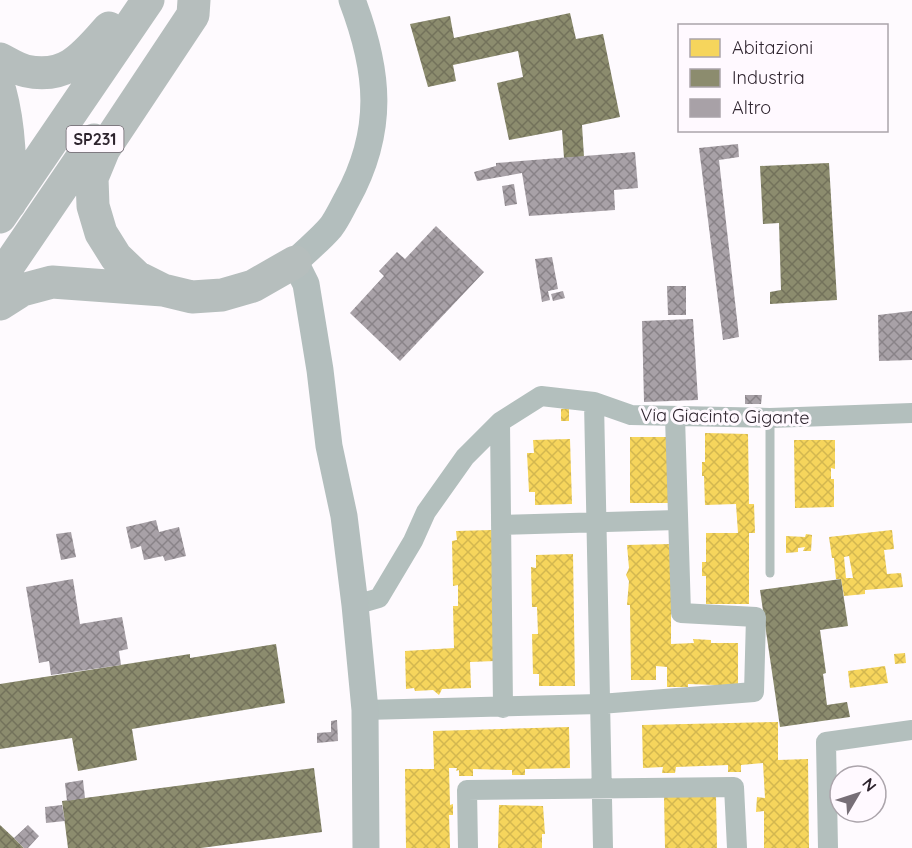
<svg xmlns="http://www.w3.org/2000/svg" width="912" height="848" font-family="Quicksand,sans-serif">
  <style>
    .homes { fill: url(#homes-cross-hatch); fill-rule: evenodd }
    .industry { fill: url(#industry-cross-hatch) }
    .building { fill: url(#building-cross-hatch) }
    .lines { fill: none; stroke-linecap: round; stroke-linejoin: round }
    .lane { stroke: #b3bfbd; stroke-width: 9 }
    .street { stroke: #b3bfbd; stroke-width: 20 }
    .secondary { stroke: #b3bebd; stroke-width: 27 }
    .highway { stroke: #b6bebd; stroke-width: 33 }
    .labels { text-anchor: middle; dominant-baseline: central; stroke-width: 6; stroke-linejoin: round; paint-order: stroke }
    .shield { fill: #fff9ff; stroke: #6d646d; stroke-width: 1.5 }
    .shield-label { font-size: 16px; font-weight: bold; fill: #2e242e }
    .street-label { font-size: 18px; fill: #2e242e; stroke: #fff9ff }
  </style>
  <defs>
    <pattern id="homes-cross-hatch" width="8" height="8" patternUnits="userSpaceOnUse" patternTransform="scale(1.5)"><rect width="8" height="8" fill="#f6d55c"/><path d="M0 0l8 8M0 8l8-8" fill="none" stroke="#d3b750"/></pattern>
    <pattern id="industry-cross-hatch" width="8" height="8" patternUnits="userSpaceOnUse" patternTransform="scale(1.5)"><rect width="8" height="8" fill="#8c8c6e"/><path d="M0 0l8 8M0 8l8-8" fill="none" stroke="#73725b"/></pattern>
    <pattern id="building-cross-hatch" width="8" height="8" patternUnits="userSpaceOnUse" patternTransform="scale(1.5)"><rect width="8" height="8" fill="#a8a1a7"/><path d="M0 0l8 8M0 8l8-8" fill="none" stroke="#898388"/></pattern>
  </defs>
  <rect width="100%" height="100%" fill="#fefafe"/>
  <path class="homes" d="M569 408V421H561V409Z
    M705 433 748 434 749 504H754L755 533H749V604H706V576H702V562H706V533H738L736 504 705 505 704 476H702V462H705Z
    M630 437H668V503H630Z
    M570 439 572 504 535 505V492H529L527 453H534L533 440Z
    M794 440H835V469L831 468V479H834V507L795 508Z
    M492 530 495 661 470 662 471 688 442 689 439 695 433 690 415 691 414 688 406 689 405 651 454 648 453 606H458V585L453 586 452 541 457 540 456 531Z
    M892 530 894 549 884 550 887 574 901 573 903 587 865 590V594L844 596 841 579H836L834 558H832L829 537ZM849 556 853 578H846L844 557Z
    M806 534 812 535 811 551H803L805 547 798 548V552L786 553V536L805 537Z
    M671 544V644L694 643 693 639 711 640V643H738V686L717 688 716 685 688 684V687H667V667L656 666V680H631L630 605H627L629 581 626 575 629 568 627 545Z
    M573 554 575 686H539V674H533L532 634H538L537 607H532L531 567 536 568V555Z
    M905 653 906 663 895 664 894 654Z
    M885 666 888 683 850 688 848 671Z
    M778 722V760L808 759 809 848H764V811L756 812 757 797 765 798 763 763 741 765V772H728V765L676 767 675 773H662L663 767 643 768 642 725Z
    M569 727 570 768 525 769V775H512V770L473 769V776H459V770L456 771 457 768H449L450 805 453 804V815H449L450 848H406L405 769H434L433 731Z
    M664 796H716L717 848H665Z
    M499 805 543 806 545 834H542V848H498Z"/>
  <path class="industry" d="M570 13 576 39 603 34 620 117 582 125 584 157 564 158 562 130 509 140 497 83 523 77 518 51 453 65 456 81 428 87 410 24 450 16 454 38Z
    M829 163 837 300 770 304V292L781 290 779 223 763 224 760 166Z
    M841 579 848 626 820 630 826 673 823 674 827 705 847 702 850 717 780 727 760 590Z
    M276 644 285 703 132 729 137 760 78 771 72 738 0 749V684L190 654V658Z
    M314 768 322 832 201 848H68L62 801Z
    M0 825 14 838 24 848H0Z"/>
  <path class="building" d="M738 144 739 157 719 160 739 337 723 340 699 148Z
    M635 152 638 188 614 190 615 210 529 216 522 173 477 181 474 172 496 166V163Z
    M514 184 517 204 505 206 502 186Z
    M436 226 484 272 400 361 350 313 384 276 379 271 397 252 405 259Z
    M552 257 558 289 548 291 550 300 542 302 535 259Z
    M667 286H686V315H668Z
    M563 291 565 298 553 301 551 294Z
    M912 311V360L879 361 878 315Z
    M693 319 698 400 644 402 642 321Z
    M745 395H762L761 404H745Z
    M156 520 159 532 179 527 186 556 165 561 163 556 144 560 141 546 131 549 126 527Z
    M71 532 76 557 61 560 56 534Z
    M73 579 80 624 122 617 128 649 119 651 121 665 51 675 49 661 39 663 26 587Z
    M337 720 338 741 317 743V733L331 732V721Z
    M83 780 85 798 67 801 65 783Z
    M62 805 65 821 46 823 45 807Z
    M28 825 39 836 28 848H24L14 838Z"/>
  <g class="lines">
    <path class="lane" d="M770 418V573"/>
    <path class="street" d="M594 402 603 848
      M500 422 503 708
      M501 525 677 520
      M355 605 379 598 413 541 426 512 465 457 500 422 541 396 594 402 631 415 770 418 912 413
      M365 710 600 704 754 692 756 617 681 613 675 417
      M468 848 467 790 734 787 737 848
      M828 848 826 742 912 730"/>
    <path class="secondary" d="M352 0C379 71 385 130 347 199 342 208 337 219 331 227 321 239 307 250 295 262L306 284 320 370 329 446 344 516 355 605 365 710 366 848"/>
    <path class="highway" d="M0 59C8 63 17 69 26 71 67 80 85 55 109 28
      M0 91C10 128 10 165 10 203
      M0 217 148 0
      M0 278 94 140
      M163 290 137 277 116 257 101 233 93 206 92 178 104 149 193 15 194 0
      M0 304 22 290 52 282 163 290 192 297 222 295 253 286 295 262"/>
  </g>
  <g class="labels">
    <rect class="shield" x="66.5" y="126" width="57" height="26" rx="4.5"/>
    <g class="shield-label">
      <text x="95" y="139">SP231</text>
    </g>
    <g class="street-label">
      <text transform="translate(725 416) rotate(1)">Via Giacinto Gigante</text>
    </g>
  </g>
  <rect x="678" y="24" width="210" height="108" fill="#fff9ff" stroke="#aba4ab" stroke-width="1.5"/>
  <rect x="690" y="39" width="30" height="18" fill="#f6d55c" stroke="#aba4ab" stroke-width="1.5"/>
  <text x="732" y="54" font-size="18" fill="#2e242e">Abitazioni</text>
  <rect x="690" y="69" width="30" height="18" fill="#8c8c6e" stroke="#aba4ab" stroke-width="1.5"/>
  <text x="732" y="84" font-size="18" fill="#2e242e">Industria</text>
  <rect x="690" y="99" width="30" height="18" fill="#a8a1a7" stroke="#aba4ab" stroke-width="1.5"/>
  <text x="732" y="114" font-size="18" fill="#2e242e">Altro</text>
  <g transform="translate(858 794) rotate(51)"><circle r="28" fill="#fff9ff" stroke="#aba4ab" stroke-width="1.5"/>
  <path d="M0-4.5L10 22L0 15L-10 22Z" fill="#776f77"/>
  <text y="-9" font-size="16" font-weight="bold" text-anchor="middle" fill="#2e242e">N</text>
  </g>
</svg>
